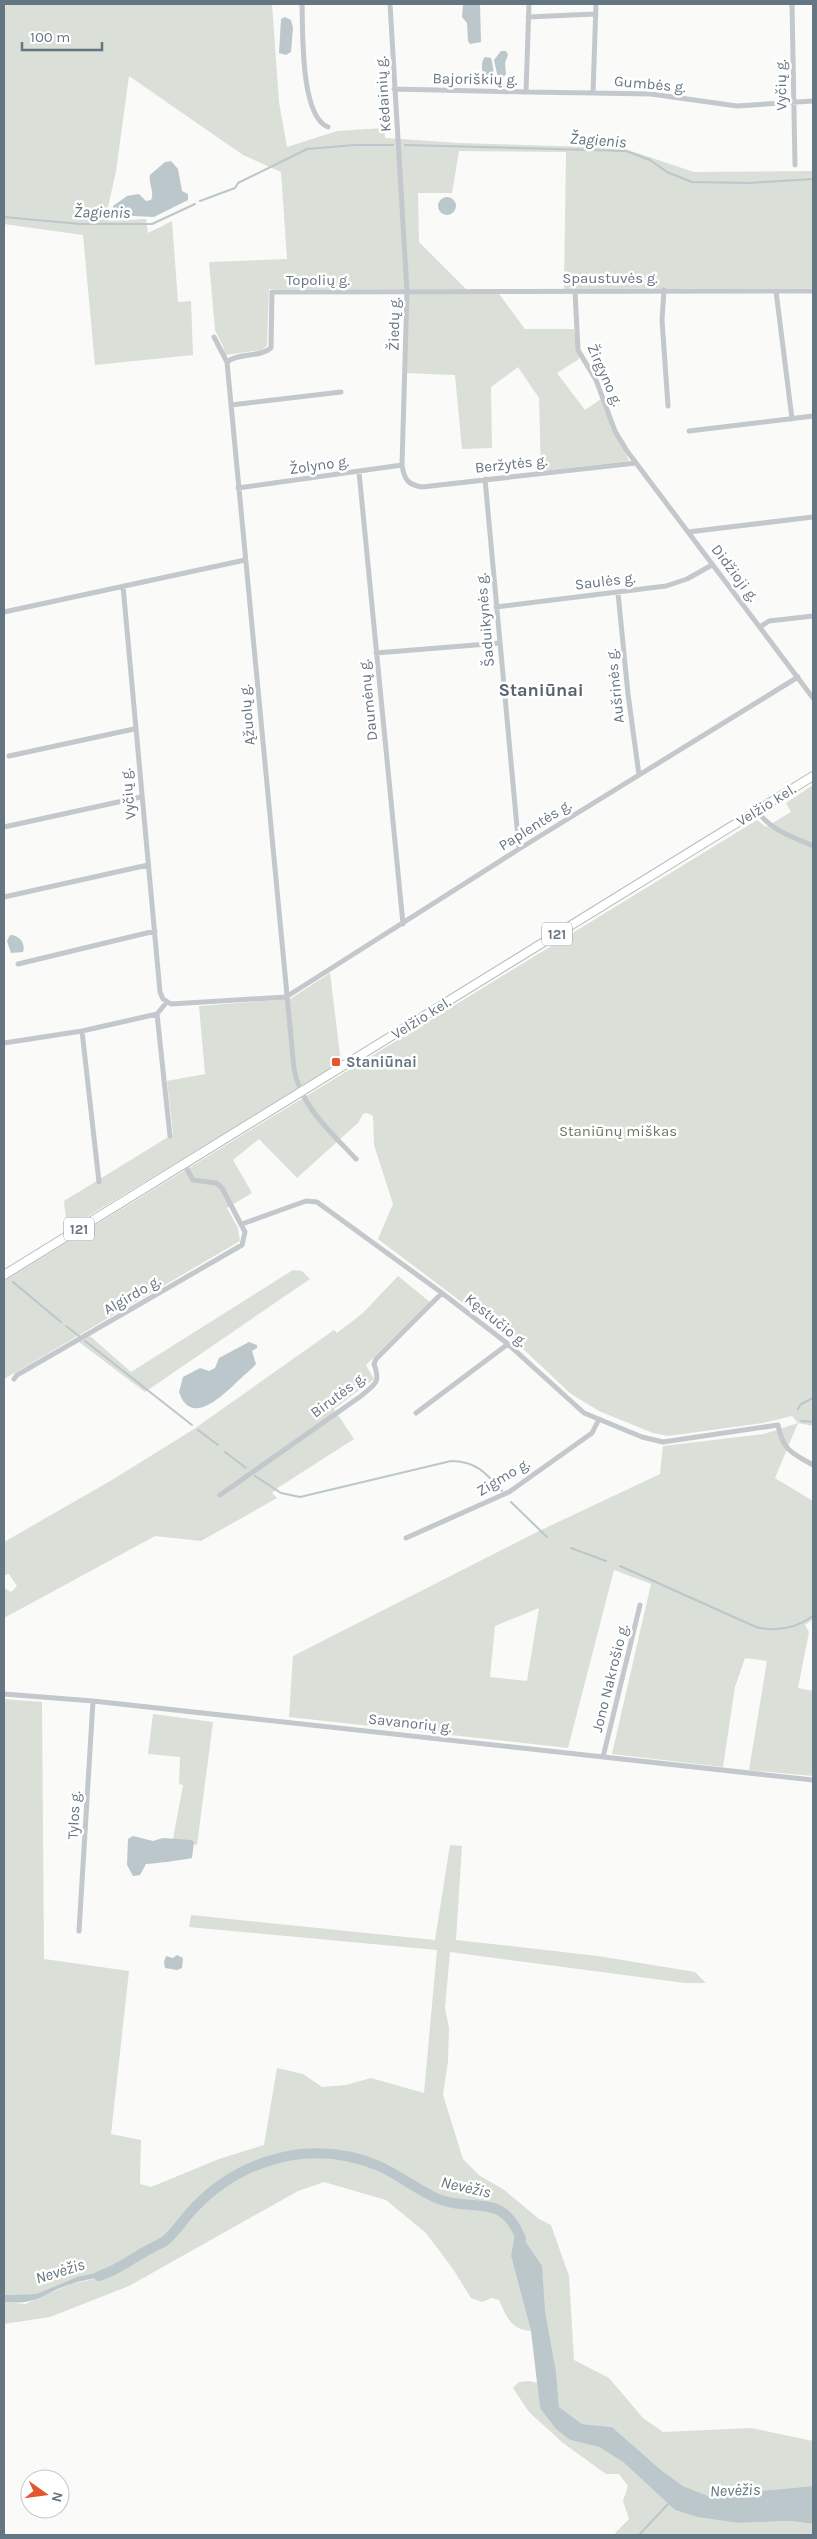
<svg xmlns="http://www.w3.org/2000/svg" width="817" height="2539" font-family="Karla,sans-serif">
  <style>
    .green { fill: #dadfd7; fill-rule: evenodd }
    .water { fill: #bbc7cb }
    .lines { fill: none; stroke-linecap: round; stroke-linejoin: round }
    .stream { stroke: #bbc7cb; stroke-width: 2 }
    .river { stroke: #bbc7cb; stroke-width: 10 }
    .primary-casing { stroke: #b5babe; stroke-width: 10 }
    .street { stroke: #c3c8cc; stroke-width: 5 }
    .primary { stroke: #fff; stroke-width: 8 }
    .poi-dot { fill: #e4572e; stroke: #fff; stroke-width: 2 }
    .labels { text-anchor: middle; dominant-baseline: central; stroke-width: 5; stroke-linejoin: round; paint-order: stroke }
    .shield { fill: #fff; stroke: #939fa8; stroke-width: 1 }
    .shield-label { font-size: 14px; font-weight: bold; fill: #657683 }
    .street-label { font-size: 15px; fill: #657683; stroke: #fff }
    .poi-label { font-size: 15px; font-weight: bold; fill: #657683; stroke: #fff; text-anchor: start }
    .park-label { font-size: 15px; fill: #687a64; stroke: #fff }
    .water-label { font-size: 16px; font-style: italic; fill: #60757c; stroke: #fff }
    .quarter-label { font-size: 18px; font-weight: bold; fill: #57646e; stroke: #fff }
  </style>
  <rect width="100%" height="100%" fill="#fafaf8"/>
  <path class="green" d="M4 4H272L279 102 287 147 337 131 384 128 385 138 459 143 622 148 694 172 813 171V288L564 289 566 152 459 151 452 193H418L419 242 466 289H269L267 346 261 350 225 355 223 346 215 330 209 262 287 259 281 172 243 155 129 76 116 171 108 207 109 221 146 219 148 233 172 221 178 302 191 301 193 355 95 365 83 235 4 224Z
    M407 291 499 294 525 329H574L579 359 557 373 585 410 601 399 629 461 541 471 539 398 518 367 491 387 492 448 462 449 455 375 406 373Z
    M813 785V1426L798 1423 775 1478 813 1501V1619L805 1625 809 1632 798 1688 813 1691V1776L749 1770 767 1661 745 1658 735 1687 723 1767 612 1754 651 1584 614 1570 568 1748 289 1717 293 1656 537 1532 660 1474 663 1446 764 1434 798 1423 792 1416 763 1423 668 1436 653 1433 599 1411 571 1394 520 1346 378 1239 393 1204 374 1145 373 1116 367 1113 363 1114 358 1123 297 1178 259 1139 233 1160 252 1193 227 1208 238 1228 240 1241 4 1379V1281L757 820 766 827 791 812 786 803ZM539 1608 527 1681 490 1677 495 1626Z
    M330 973 341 1063 67 1229 64 1201 173 1134 167 1081 205 1074 199 1006 290 999Z
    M293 1270 302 1271 310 1279 145 1392 79 1342 90 1336 131 1372Z
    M398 1276 430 1302 366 1365 374 1379 334 1409 354 1439 279 1487 272 1493 277 1498 201 1541 155 1536 4 1618V1588L11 1592 17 1586 9 1574 5 1575 4 1542 112 1480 194 1429 334 1330 337 1333 363 1313Z
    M4 1699 42 1702 44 1959 129 1971 111 2134 141 2140 140 2184 151 2187 219 2159 264 2145 277 2068 303 2074 322 2087 346 2085 371 2078 424 2093 437 1950 189 1927 191 1915 435 1940 450 1845 462 1846 456 1940 598 1956 695 1972 706 1983H685L450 1952 445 2008 449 2028 448 2061 443 2095 463 2159 480 2176 503 2189 539 2219 551 2225 569 2276 574 2360 609 2378 643 2418 663 2432 751 2428 813 2441V2486L708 2496 683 2486 661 2470 612 2427 582 2424 559 2407 556 2371 545 2311 517 2228 511 2256 531 2331C511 2330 506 2316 499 2300L492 2298 482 2302 471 2298 453 2269 426 2233 386 2200 324 2182 298 2191 129 2286 50 2317 4 2324V2302L25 2304 71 2284 103 2277H77L36 2294 4 2295Z
    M153 1714 213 1722 197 1845 173 1839 183 1785 179 1784 180 1757 148 1754Z
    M529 2381 537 2383 540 2408 570 2440 599 2447 623 2462 675 2510 697 2517 738 2523 790 2521 813 2524V2535H618L615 2533 629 2519 623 2501 628 2486 619 2474H606L563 2443 529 2412 513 2388 519 2382Z"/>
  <path class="water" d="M463 4H480L481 42 470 44 468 41 467 23 462 17Z
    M285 17 291 20 293 28 291 52 286 55 279 53 281 19Z
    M501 51H506L508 55 505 63 506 74 502 79 498 78 494 60Z
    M485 57 491 58C493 66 496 79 490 84L486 83C483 75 479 64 485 57Z
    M171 161 178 169 182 191 188 194V200L154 217 113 215V206L127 196 139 194 146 201 151 200C155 192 148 183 150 175L165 162Z
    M438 206a9 9 0 1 1 18 0a9 9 0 1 1-18 0Z
    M10 935C19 935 26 943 23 952L11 953 7 941Z
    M249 1342 257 1345V1348L252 1351 256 1364C251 1370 245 1374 239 1380 225 1393 191 1429 179 1392L183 1377 200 1368 209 1371 215 1368 219 1358Z
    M133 1836 153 1841 163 1838 191 1840 194 1842 192 1858C190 1859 152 1864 146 1864L140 1875 133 1876 127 1865 128 1839Z
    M177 1955 183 1958 182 1968 177 1970 165 1968 164 1962 166 1956 173 1958Z
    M516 2228 542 2266 545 2311 556 2371 559 2407 582 2424 612 2427 661 2470 683 2486 708 2496 813 2486V2524L790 2521 738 2523 697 2517 675 2510 623 2462 599 2447 570 2440 556 2429 540 2408 531 2331 511 2256Z
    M116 2269C99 2280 89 2278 71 2284 41 2294 40 2305 4 2302V2295L36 2294 77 2277Z"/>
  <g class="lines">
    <path class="stream" d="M405 145 626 151 650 160 667 172 692 182 749 183 813 179
      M200 201 235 188 238 183 307 149 355 145H393
      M4 217 80 224H152L195 204
      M13 1282 61 1322
      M66 1326 79 1336
      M85 1341 192 1425
      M798 1409 801 1404 813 1398
      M801 1421 813 1422
      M198 1430 218 1445
      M225 1452 246 1468
      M255 1476 281 1493 300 1497 451 1461C476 1461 486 1473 502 1491
      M511 1502 547 1537
      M571 1548 606 1561
      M620 1566 756 1627C777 1632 795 1629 813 1616
      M639 2535 670 2502"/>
    <path class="river" d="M99 2276C119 2270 133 2257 152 2248 156 2245 161 2244 165 2241 177 2231 184 2218 195 2207 243 2157 314 2139 379 2166 399 2175 416 2189 436 2198 473 2214 502 2190 521 2239"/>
    <g class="primary-casing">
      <path id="primary" d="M4 1275 813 776"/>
    </g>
    <path class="street" d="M302 4C303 30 300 116 328 127
      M390 4 407 291 402 465C404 479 408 485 422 487L636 463
      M596 4 593 93 651 94 737 106 813 101
      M792 4 795 165
      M528 17 595 14
      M394 89 526 92 529 4
      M526 92 593 93
      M664 290 662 320 668 406
      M575 291 578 350 596 380 615 431 627 451 813 698
      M776 291 792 419
      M214 337 227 362 294 1069C301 1107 331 1132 356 1159
      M227 362C240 352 259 358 271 348L272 292 813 291
      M231 405 341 392
      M689 431 813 416
      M359 472 403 924
      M485 479 519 849
      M238 488 402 465
      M688 532 813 517
      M123 586 160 992 163 999 171 1004 286 997 519 849 798 677
      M618 593 628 694 639 775
      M496 607 666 586 687 579 712 565
      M4 612 245 560
      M760 627 769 621 813 616
      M376 653 500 643
      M9 756 134 729
      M757 810C769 830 794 837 813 846
      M4 827 141 797
      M4 897 148 865
      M18 964 155 931
      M166 1003 157 1014 170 1136
      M82 1031 99 1182
      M4 1043 82 1031 157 1014
      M242 1224 306 1201 317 1202 442 1293 508 1344 584 1413 642 1437 663 1442 778 1425C783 1451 792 1453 813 1465
      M14 1379 17 1375 242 1245 245 1232 222 1188 216 1183 193 1180 184 1164
      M416 1413 508 1344
      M220 1495 361 1396C375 1384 381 1383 374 1364L376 1359 442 1293
      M406 1538 509 1492 592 1433 599 1419
      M4 1694 93 1701 813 1780
      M603 1757 640 1605
      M79 1931 93 1701"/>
    <use href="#primary" class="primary"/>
  </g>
  <rect class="poi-dot" x="331" y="1057" width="10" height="10" rx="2.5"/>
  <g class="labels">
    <g class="shield">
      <rect x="542" y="922.5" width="30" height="23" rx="4"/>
      <rect x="64" y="1217.5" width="30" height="23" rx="4"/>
    </g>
    <g class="shield-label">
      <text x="557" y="934">121</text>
      <text x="79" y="1229">121</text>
    </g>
    <g class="street-label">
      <text transform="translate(475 79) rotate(1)">Bajoriškių g.</text>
      <text transform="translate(650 84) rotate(5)">Gumbės g.</text>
      <text transform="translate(781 85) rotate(-91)">Vyčių g.</text>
      <text transform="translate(383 94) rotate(-94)">Kėdainių g.</text>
      <text x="610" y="278">Spaustuvės g.</text>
      <text x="318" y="280">Topolių g.</text>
      <text transform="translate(394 324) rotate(-89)">Žiedų g.</text>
      <text transform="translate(605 375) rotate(66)">Žirgyno g.</text>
      <text transform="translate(511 464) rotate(-6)">Beržytės g.</text>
      <text transform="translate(319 465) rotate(-8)">Žolyno g.</text>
      <text transform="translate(735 573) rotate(53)">Didžioji g.</text>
      <text transform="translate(605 581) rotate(-7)">Saulės g.</text>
      <text transform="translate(485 620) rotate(-95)">Šaduikynės g.</text>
      <text transform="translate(615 686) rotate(-96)">Aušrinės g.</text>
      <text transform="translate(368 700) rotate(-96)">Daumėnų g.</text>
      <text transform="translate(247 715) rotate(-95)">Ąžuolų g.</text>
      <text transform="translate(128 794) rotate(-96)">Vyčių g.</text>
      <text transform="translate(766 805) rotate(-32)">Velžio kel.</text>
      <text transform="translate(535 825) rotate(-32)">Paplentės g.</text>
      <text transform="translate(421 1018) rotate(-32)">Velžio kel.</text>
      <text transform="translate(132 1295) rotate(-30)">Algirdo g.</text>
      <text transform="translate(496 1320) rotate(39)">Kęstučio g.</text>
      <text transform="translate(338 1395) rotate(-37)">Birutės g.</text>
      <text transform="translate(503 1477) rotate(-31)">Zigmo g.</text>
      <text transform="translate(610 1678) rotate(-76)">Jono Nakrošio g.</text>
      <text transform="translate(410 1723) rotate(6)">Savanorių g.</text>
      <text transform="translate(74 1815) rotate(-87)">Tylos g.</text>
    </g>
    <g class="poi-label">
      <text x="346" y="1062">Staniūnai</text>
    </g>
    <g class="park-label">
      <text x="618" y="1131">Staniūnų miškas</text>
    </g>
    <g class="water-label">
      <text transform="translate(598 140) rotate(4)">Žagienis</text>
      <text transform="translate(102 212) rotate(1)">Žagienis</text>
      <text transform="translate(466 2187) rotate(13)">Nevėžis</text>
      <text transform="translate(60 2271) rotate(-17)">Nevėžis</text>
      <text transform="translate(735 2490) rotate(-2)">Nevėžis</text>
    </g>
    <g class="quarter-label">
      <text x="541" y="690">Staniūnai</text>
    </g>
  </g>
  <rect width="817" height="2539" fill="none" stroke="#657683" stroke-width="10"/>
  <g transform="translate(45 2494) rotate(104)"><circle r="24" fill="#ffffff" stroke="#c1c8cd"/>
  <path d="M0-4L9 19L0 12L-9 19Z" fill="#e4572e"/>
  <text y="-8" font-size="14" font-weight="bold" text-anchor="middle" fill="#657683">N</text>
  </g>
  <path d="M22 42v8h80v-8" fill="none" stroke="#657683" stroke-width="2.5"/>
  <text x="30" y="42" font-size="15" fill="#657683" stroke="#ffffff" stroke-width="4" paint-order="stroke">100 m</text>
</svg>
